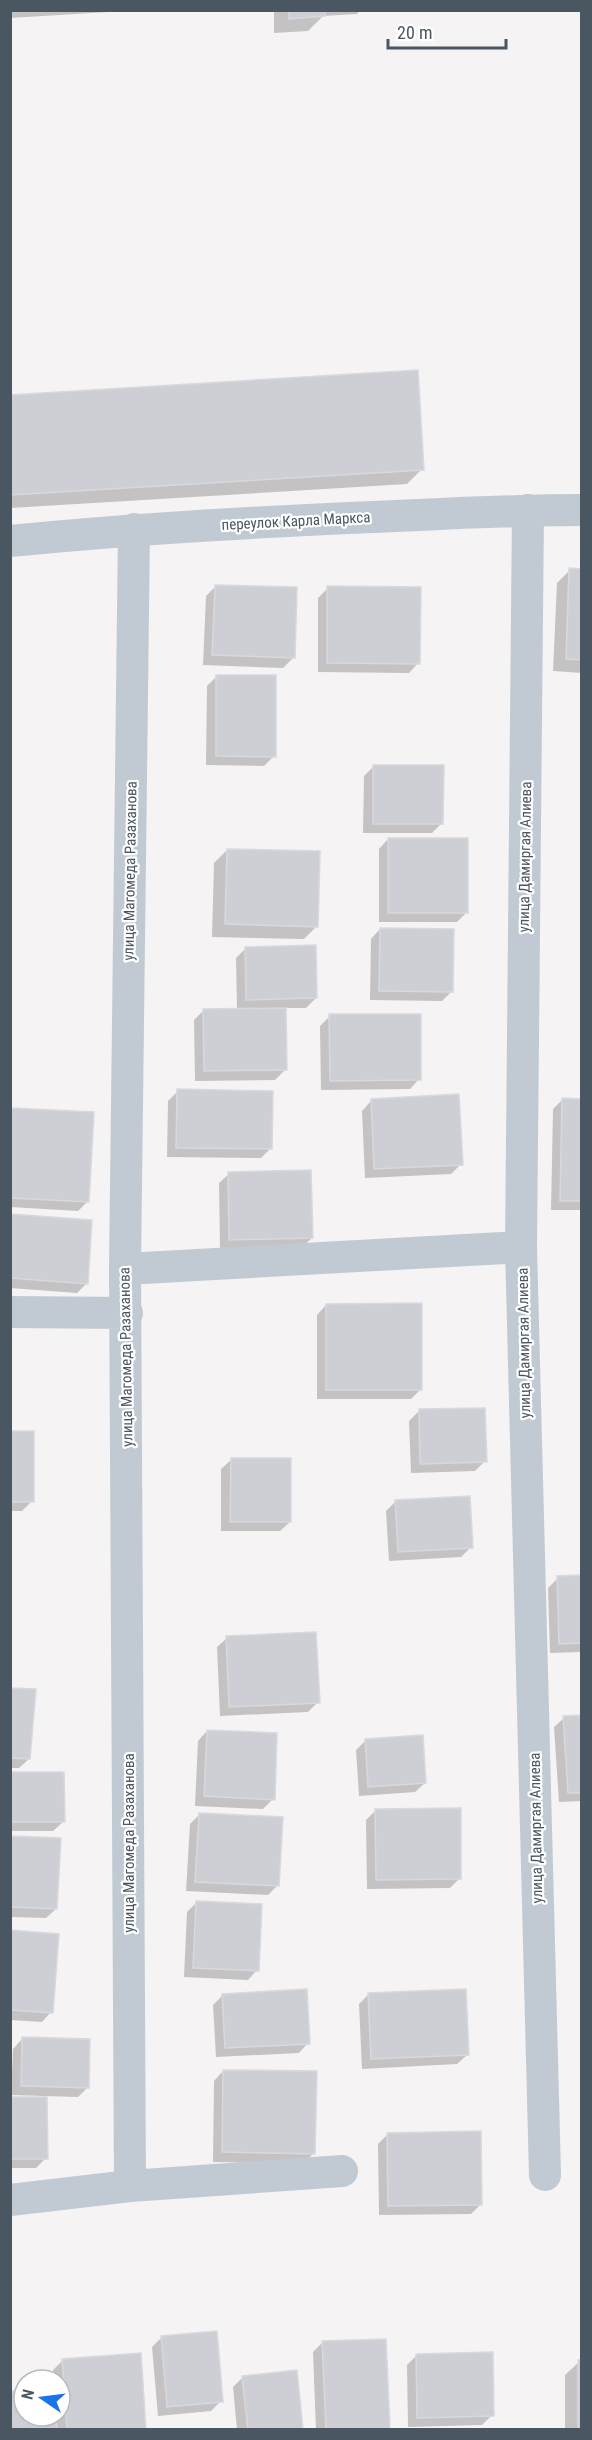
<svg xmlns="http://www.w3.org/2000/svg" width="592" height="2440" font-family="'Roboto Condensed',sans-serif">
  <style>
    .shadow { fill: #0003 }
    .building { fill: #cdcfd5; stroke: #d7d9de; stroke-width: 1.5 }
    .lines { fill: none; stroke-linecap: round; stroke-linejoin: round }
    .street { stroke: #c1cad2; stroke-width: 32 }
    .labels { text-anchor: middle; dominant-baseline: central; stroke-width: 4.5; stroke-linejoin: round; paint-order: stroke }
    .street-label { font-size: 15px; fill: #4a5661; stroke: #fff }
  </style>
  <rect width="100%" height="100%" fill="#f5f3f3"/>
  <path class="shadow" d="M10 10H141L10 18Z
    M274 10H360L357 14 323 16 308 31 274 33Z
    M10 397 422 469 407 484 10 508Z
    M570 570H582V673L553 671 557 583Z
    M216 586 293 658 283 668 203 665 206 596Z
    M328 588 418 663 409 673 318 672V598Z
    M217 676 274 756 264 766 206 765 207 686Z
    M374 766 442 823 432 833H363L364 776Z
    M388 839 466 913 457 922H379V849Z
    M227 850 317 926 304 939 212 937 214 863Z
    M380 929 452 991 442 1001 370 1000 371 939Z
    M246 948 316 998 306 1008H285V1070L275 1080 195 1081 194 1020 204 1010H237L236 958Z
    M330 1016 419 1079 410 1089 321 1090 320 1026Z
    M178 1091 271 1148 261 1158 167 1157 168 1101Z
    M562 1100H582V1210H551L553 1109Z
    M371 1101 461 1164 451 1174 365 1178 362 1111Z
    M10 1109 88 1201 78 1211 10 1207Z
    M229 1174 312 1238 302 1247 220 1249 219 1183Z
    M10 1216 87 1283 77 1293 10 1288Z
    M326 1305 421 1389 411 1399H317V1315Z
    M419 1411 485 1461 475 1471 411 1473 409 1421Z
    M10 1432 32 1501 22 1511H10Z
    M231 1460 290 1522 280 1531H221V1469Z
    M396 1501 471 1547 461 1557 389 1561 386 1511Z
    M582 1577V1652L550 1653 548 1588 558 1578Z
    M227 1638 318 1702 308 1712 220 1716 217 1647Z
    M10 1689 29 1759 19 1768H10Z
    M582 1717V1801L559 1802 554 1727 564 1718Z
    M207 1731 273 1799 263 1809 195 1806 198 1741Z
    M366 1740 425 1783 415 1792 359 1796 356 1750Z
    M10 1773 63 1822 53 1831H10Z
    M376 1810 460 1878 450 1888 367 1889 366 1820Z
    M200 1814 278 1885 268 1895 186 1891 190 1824Z
    M10 1837 56 1909 46 1918 10 1917Z
    M197 1902 257 1970 248 1980 184 1977 187 1912Z
    M10 1931 51 2012 42 2022 10 2020Z
    M223 1995 308 2043 299 2053 216 2057 213 2005Z
    M368 1995 467 2055 457 2064 362 2069 359 2004Z
    M22 2039 88 2087 78 2097 11 2095 13 2049Z
    M223 2071 314 2153 304 2163 213 2162 214 2081Z
    M10 2099 46 2158 36 2168H10Z
    M388 2134 481 2204 471 2214 379 2215 378 2144Z
    M162 2337 221 2401 211 2411 158 2416 152 2347Z
    M323 2342 388 2429 387 2430H316L313 2352Z
    M416 2356 492 2415 482 2425 408 2427 407 2365Z
    M63 2360 145 2430H10L24 2392V2416H60V2380H54L53 2370Z
    M579 2362H582V2430H565V2375Z
    M242 2378 301 2430H237L233 2387Z"/>
  <path class="building" d="M289 10H325V16L289 19Z
    M418 370 424 470 10 495V395Z
    M569 568 582 569V660L566 659Z
    M215 585 297 587 295 658 212 655Z
    M327 586 421 587 420 664 327 663Z
    M216 675H276V757L216 756Z
    M373 765H444L443 824H373Z
    M388 838H468V913H388Z
    M227 849 320 851 318 927 225 924Z
    M380 928 454 929 453 992 379 991Z
    M316 945 317 998 246 1000 245 947Z
    M286 1008 287 1070 204 1071 203 1009Z
    M329 1014H421V1080L330 1081Z
    M177 1089 273 1091 272 1149 176 1148Z
    M459 1094 463 1165 374 1169 371 1099Z
    M562 1098 582 1099V1201H560Z
    M10 1108 94 1112 89 1202 10 1198Z
    M311 1170 313 1238 229 1240 228 1172Z
    M10 1214 92 1220 88 1284 10 1278Z
    M422 1303V1390H326V1304Z
    M485 1408 487 1462 420 1464 419 1409Z
    M10 1431H34V1502H10Z
    M231 1458H291V1522H230Z
    M470 1496 473 1548 398 1552 395 1500Z
    M582 1575V1643L559 1644 557 1576Z
    M316 1632 320 1703 229 1707 226 1636Z
    M10 1688 36 1689 30 1759 10 1758Z
    M582 1715V1793H568L563 1716Z
    M207 1730 277 1733 275 1800 204 1796Z
    M423 1735 426 1783 368 1787 365 1739Z
    M10 1772H64L65 1822H10Z
    M461 1808V1879L376 1880 375 1809Z
    M199 1813 283 1817 279 1886 195 1882Z
    M10 1836 61 1838 57 1909 10 1907Z
    M196 1901 262 1904 259 1971 193 1968Z
    M10 1930 59 1934 53 2013 10 2010Z
    M307 1989 310 2044 225 2048 222 1994Z
    M466 1989 469 2055 371 2059 368 1993Z
    M22 2037 90 2039 89 2088 21 2086Z
    M223 2070 317 2071 315 2154 222 2152Z
    M10 2097H47L48 2159H10Z
    M481 2131 482 2205 388 2206 387 2133Z
    M217 2331 223 2402 167 2407 161 2336Z
    M386 2339 390 2429 326 2430 322 2341Z
    M493 2352 494 2416 417 2418 416 2354Z
    M141 2353 146 2430H67L62 2359Z
    M578 2360H582V2427H578Z
    M297 2370 303 2430H248L242 2376Z
    M24 2390V2416H56L57 2430H10V2391Z"/>
  <g class="lines">
    <path class="street" d="M528 510 521 1247 545 2175
      M10 541C131 529 252 522 373 517 442 514 512 510 582 510
      M125 1269 521 1247
      M10 1312 127 1313
      M130 2186 125 1269 134 529
      M10 2200 130 2186 342 2171"/>
  </g>
  <g class="labels">
    <g class="street-label">
      <text transform="translate(296 521) rotate(-3)">переулок Карла Маркса</text>
      <text transform="translate(525 857) rotate(-89)">улица Дамиргая Алиева</text>
      <text transform="translate(130 871) rotate(-89)">улица Магомеда Разаханова</text>
      <text transform="translate(524 1343) rotate(-91)">улица Дамиргая Алиева</text>
      <text transform="translate(126 1357) rotate(-91)">улица Магомеда Разаханова</text>
      <text transform="translate(536 1828) rotate(-91)">улица Дамиргая Алиева</text>
      <text transform="translate(129 1843) rotate(-90)">улица Магомеда Разаханова</text>
    </g>
  </g>
  <rect width="592" height="2440" fill="none" stroke="#4a5661" stroke-width="24"/>
  <g transform="translate(42 2398) rotate(284)"><circle r="28" fill="#ffffff" stroke="#b7bbc0" stroke-width="1.5"/>
  <path d="M0-4.5L10 22L0 15L-10 22Z" fill="#1a73e8"/>
  <text y="-9" font-size="16" font-weight="bold" text-anchor="middle" fill="#4a5661">N</text>
  </g>
  <path d="M388 39v9h118v-9" fill="none" stroke="#4a5661" stroke-width="3"/>
  <text x="397" y="39" font-size="18" fill="#4a5661" stroke="#ffffff" stroke-width="4.5" paint-order="stroke">20 m</text>
</svg>
